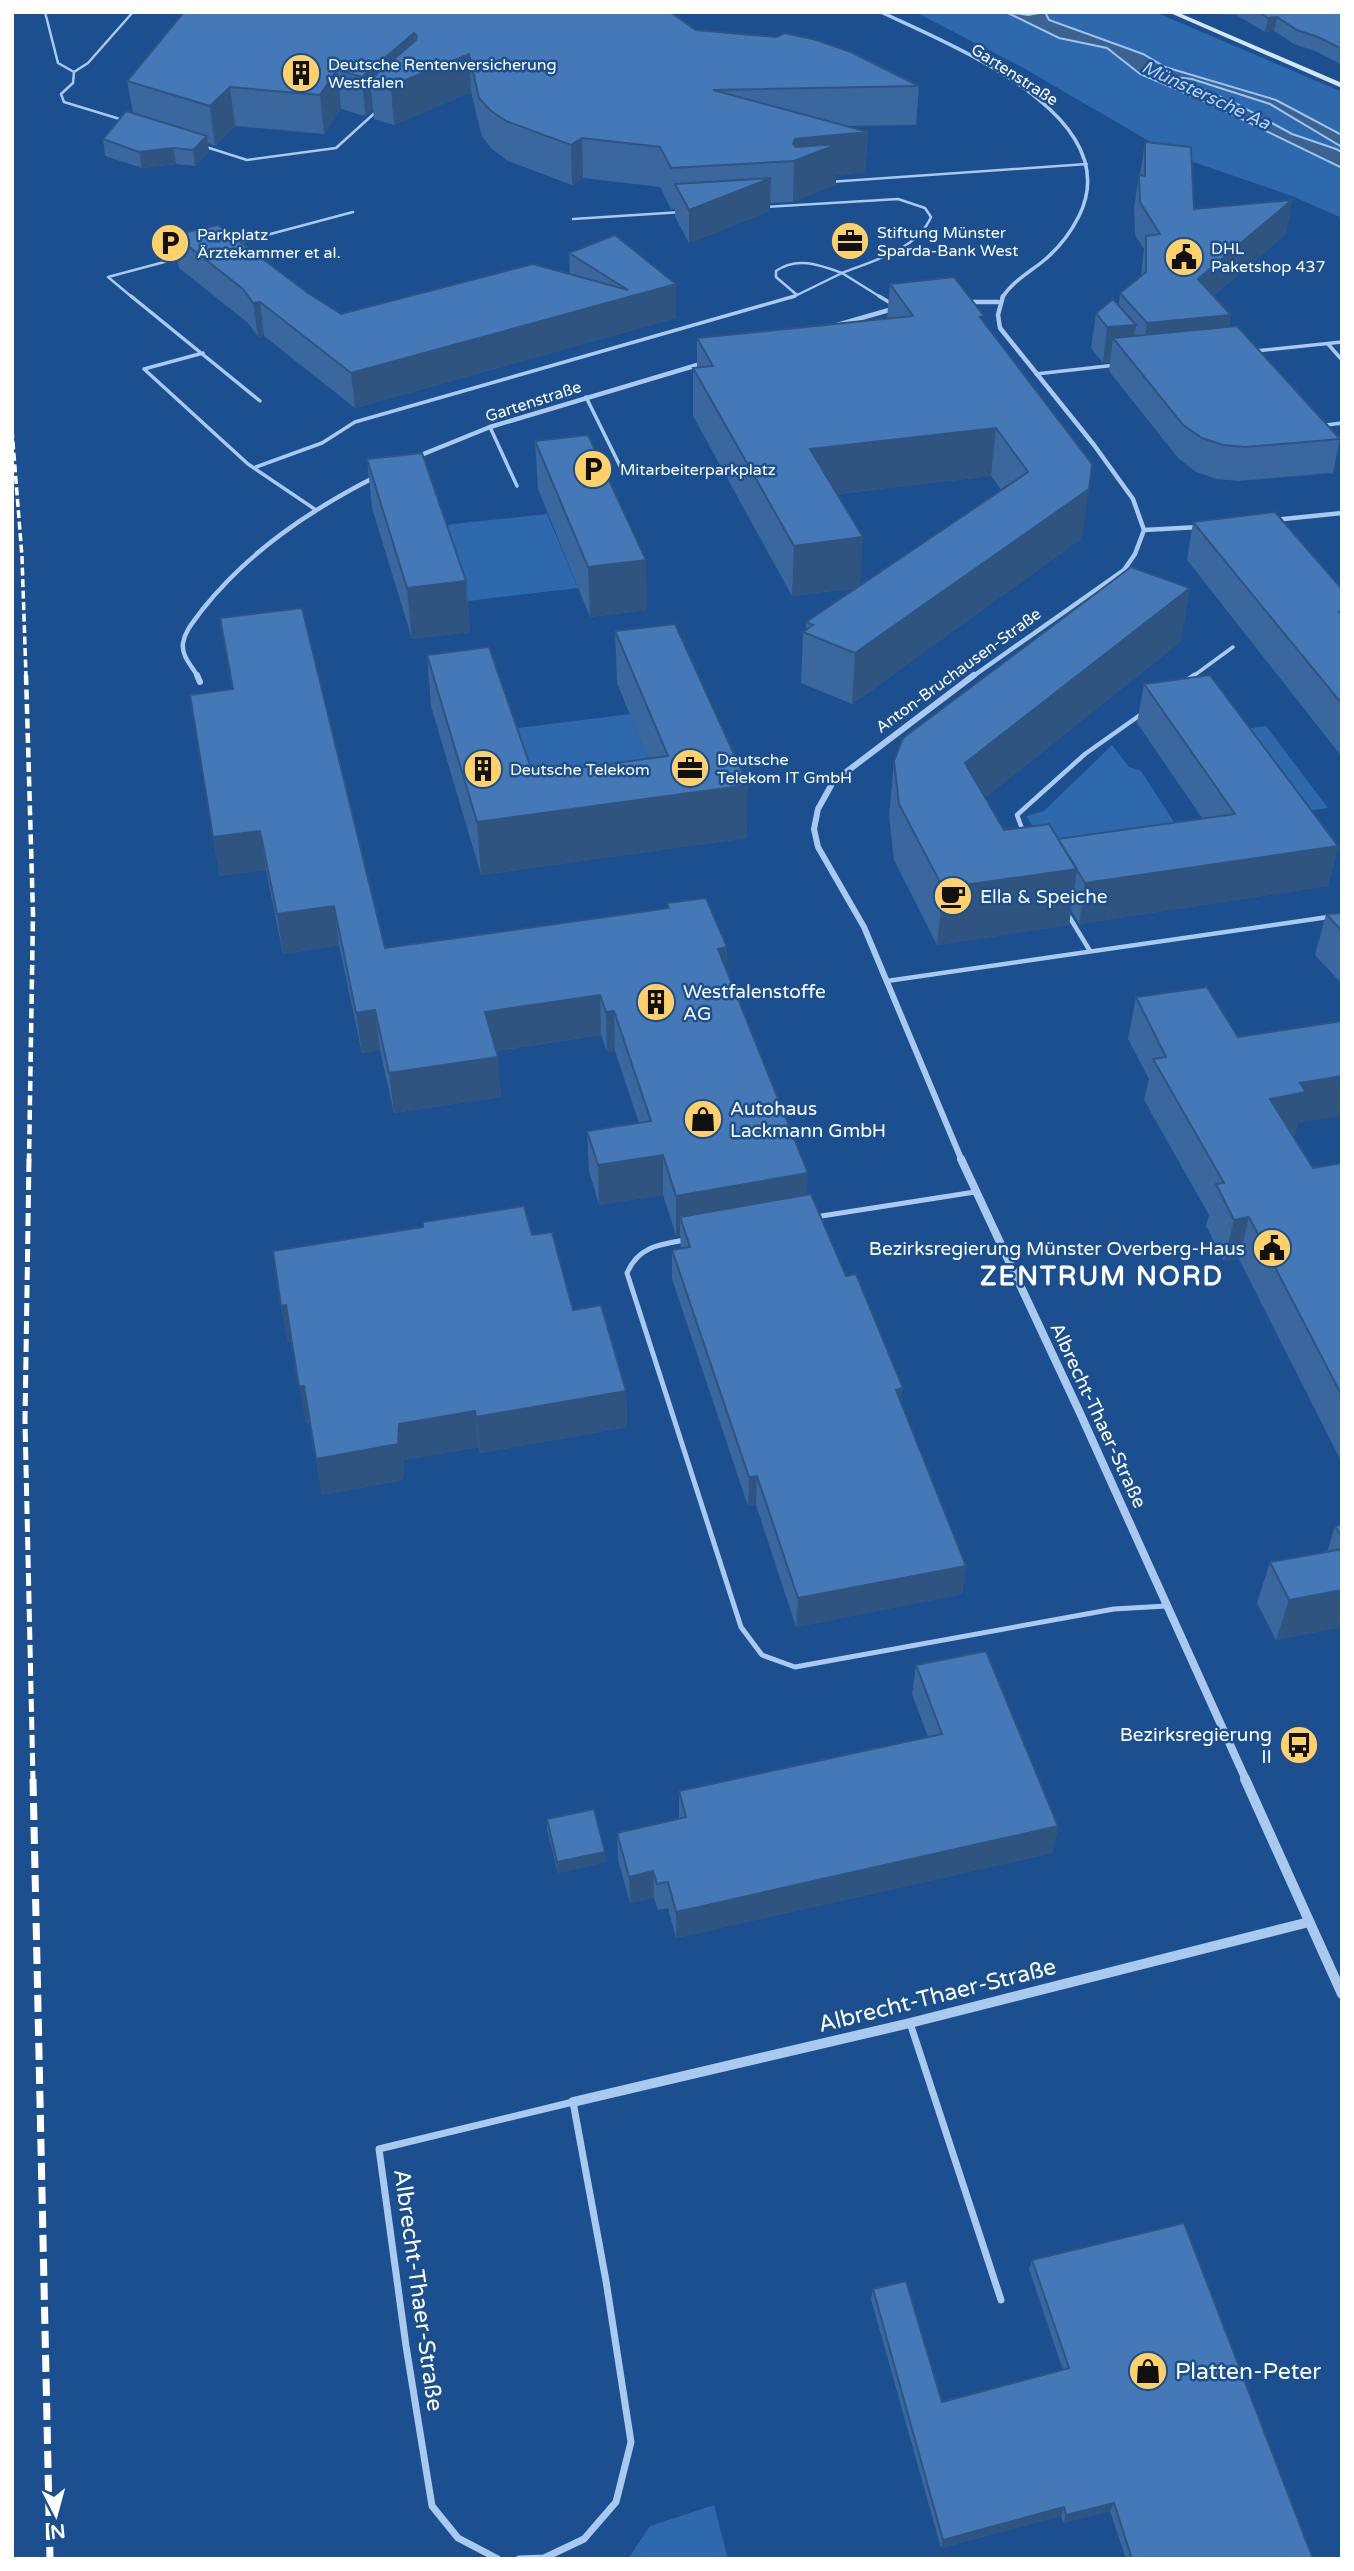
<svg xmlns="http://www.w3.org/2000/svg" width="1354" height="2571" font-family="'Varela Round',sans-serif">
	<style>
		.green { fill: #2e69ad }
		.water { fill: #3c6290; stroke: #9cc4f0; stroke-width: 2 }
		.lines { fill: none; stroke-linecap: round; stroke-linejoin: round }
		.lane-far4 { stroke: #a9c9ee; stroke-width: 2.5 }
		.lane-far3 { stroke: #a9c9ee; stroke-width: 3.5 }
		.lane-far2 { stroke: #a9c9ee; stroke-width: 4.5 }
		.lane-far1 { stroke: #a9c9ee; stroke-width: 5 }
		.lane { stroke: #a9c9ee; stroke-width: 7 }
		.street-far4 { stroke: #a9c9ee; stroke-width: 3.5 }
		.street-far3 { stroke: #a9c9ee; stroke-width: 4.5 }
		.street-far2 { stroke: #a9c9ee; stroke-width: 6 }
		.street-far1 { stroke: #a9c9ee; stroke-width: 8 }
		.street { stroke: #a9c9ee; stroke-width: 10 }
		.secondary { fill: #d6e6fa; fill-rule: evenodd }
		.rail-far3 { stroke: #fff; stroke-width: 3.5; stroke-dasharray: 8 3.5; stroke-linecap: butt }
		.rail-far2 { stroke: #fff; stroke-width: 4.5; stroke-dasharray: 10 4.5; stroke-linecap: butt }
		.rail-far1 { stroke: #fff; stroke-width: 5; stroke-dasharray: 13 5; stroke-linecap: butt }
		.rail { stroke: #fff; stroke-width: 7; stroke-dasharray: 17 7; stroke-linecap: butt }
		.wall { fill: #3a679d; fill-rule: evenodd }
		.shaded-wall { fill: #305480 }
		.building { fill: #4478b7; stroke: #305480; stroke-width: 2 }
		.labels { text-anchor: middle; stroke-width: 5; stroke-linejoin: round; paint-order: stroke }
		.far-poi-label { font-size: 16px; fill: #fff; stroke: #1b4f8f; text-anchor: start }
		.far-street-label { font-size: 16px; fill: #fff; stroke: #1b4f8f }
		.far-water-label { font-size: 18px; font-style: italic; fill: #b5d3f5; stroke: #1b4f8f }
		.poi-label { font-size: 19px; fill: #fff; stroke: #1b4f8f; text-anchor: start }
		.street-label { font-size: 19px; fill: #fff; stroke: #1b4f8f }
		.near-street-label { font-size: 23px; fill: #fff; stroke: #1b4f8f }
		.near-poi-label { font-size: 23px; fill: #fff; stroke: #1b4f8f; text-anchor: start }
		.district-label { font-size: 26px; font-weight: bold; letter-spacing: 2px; fill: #fff; stroke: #1b4f8f }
	</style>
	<rect width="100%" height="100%" fill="#1b4f8f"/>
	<!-- green -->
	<path class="green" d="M915,12h240l187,80v126l-50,-22 -119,-41 -153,-89z
		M547,514l31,74 -118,14 -25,-76z
		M630,714l38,95 -132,18 -33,-97z
		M1266,726l62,82 -23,3 -61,-82z
		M1112,745l17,22 12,4 35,54 -131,19 -19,-28 18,-5z
		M714,2505l14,54h-100l22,-33z"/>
	<!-- water -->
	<path class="water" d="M1006,12l22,3 17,-3 4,8 94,34 22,13 111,33 66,35v12l-72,-43 -78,-25 -17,-2 62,27 55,30 44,15 6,3v16l-129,-63 -73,-31 -33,-26 -48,-10z"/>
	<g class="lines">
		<!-- lane-far4 -->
		<path class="lane-far4" d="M45,12l13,51 16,9
			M74,72l-1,11 -12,11 3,8 59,18
			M74,72l14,-9 45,-51
			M203,146l44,14 89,-12 42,-38
			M829,182l258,-18
			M765,207l133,-8 27,9 6,9c-14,33 -59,44 -89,56 -22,-8 -45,-17 -66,-2v6l21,18
			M573,219l109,-7
			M233,244l120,-32
			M133,298l-25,-21 75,-20
			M791,298l51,-25 40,25"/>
		<!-- lane-far3 -->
		<path class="lane-far3" d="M131,296l129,105
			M879,296l13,8
			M1328,344l14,16
			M1255,351l87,-9
			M203,353l-59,16 104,95 68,46
			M1036,374l80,-9
			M586,397l35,71
			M1323,422l3,3 16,-2
			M490,427l27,59
			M256,467l66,-24 33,-21 440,-126
			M1192,677l41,-30"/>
		<!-- lane-far2 -->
		<path class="lane-far2" d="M1187,680l7,-5
			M1024,834l-7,-19 68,-61 58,-41
			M1067,913l23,38
			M887,981l455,-66"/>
		<!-- lane-far1 -->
		<path class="lane-far1" d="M815,1217l160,-25
			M685,1240c-25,4 -47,7 -58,33l114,354 21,28 33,12 319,-58 52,-3"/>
		<!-- lane -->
		<path class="lane" d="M910,2023l91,277
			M498,2559l-40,-21 -26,-32 -26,-160 -27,-197 194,-47 33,179 25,161 -15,60 -32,37 -40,19 -25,1"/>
		<!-- street-far4 -->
		<path class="street-far4" d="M881,12c69,33 248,103 198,204 -9,18 -22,34 -37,46 -14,11 -30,20 -40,36"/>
		<!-- street-far3 -->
		<path class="street-far3" d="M963,302h35
			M837,325l59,-17
			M416,457l74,-30 214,-64
			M1274,520l68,-7
			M1144,530l55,-3
			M198,677c-6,-11 -17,-21 -15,-34 2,-13 12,-23 19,-33 47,-59 108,-100 175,-134
			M972,677l152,-107 11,-16 9,-24 -11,-31 -39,-54 -94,-117 -2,-13 5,-19"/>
		<!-- street-far2 -->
		<path class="street-far2" d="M197,675l3,7
			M962,1161l-98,-234 -46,-80 -4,-18 4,-20 15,-27 141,-107"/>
		<!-- street-far1 -->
		<path class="street-far1" d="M961,1159l119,254 166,367"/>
		<!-- street -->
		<path class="street" d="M1245,1779l97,215
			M573,2102l337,-79 399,-101"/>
		<!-- secondary -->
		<path class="secondary" d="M1168,12h9l165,71v5z"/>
		<!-- rail-far3 -->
		<path class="rail-far3" d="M12,430l10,127 4,120"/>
		<!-- rail-far2 -->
		<path class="rail-far2" d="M26,675l7,239 -4,247"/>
		<!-- rail-far1 -->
		<path class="rail-far1" d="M29,1159l-4,262 8,359"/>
		<!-- rail -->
		<path class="rail" d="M33,1779l17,780"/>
	</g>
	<!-- wall -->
	<path class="wall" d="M184,12l512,18 223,56 -3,39 -71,1 23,6 -3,40 -29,3v9l-43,18 -23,1v8l-81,32 -14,-26v-8h-4l-11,-22 -77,-9 -11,7 -64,-24 -16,-12 -10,-12 -11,-45 -77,33 -20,-6 -1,-10 -8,7 -24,-7 -17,25 -89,-8 -20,20 -7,-3 1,9 -14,14 -19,-2 -34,4 -37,-12 -2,-17 30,-26 -6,-32z
		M1213,12h129v53l-27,-14 -21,-7 -20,-13 -9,1 -29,-17 -19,-1z
		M1145,142l49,67 98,-9 -6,34 -73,62 18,19 -2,12 111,112 -7,34 -95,8 -21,-2 -21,-7 -18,-14 -69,-87 1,-9 -7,1 -12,-15 5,-35 23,-8 1,-12 21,-17 3,-27 -9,-14 -1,-27 5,-33h1z
		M174,235l134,58 33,21 229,-40 -1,-21 107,31v34l-321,90 -91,-72 -6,1 -10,-14 -69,-55z
		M890,284l94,38 98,216 -230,166 -51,-21 2,-51 3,-2v-8l51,-34 -65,8 -99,-180v-48h4v-30l190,-20zM991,476l10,14 -141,96 -23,-92z
		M535,441l112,169 -57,7 -52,-128z
		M367,459l99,122 4,51 -58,7 -40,-131z
		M1193,522l149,67v168l-155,-197z
		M1190,588l-10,54 -195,156 19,32 54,9 144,-21 -65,-95 7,-39 194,162 -10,40 -249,38 -8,-14 -2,15 -132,20 -43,-85 -5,-44 5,-55z
		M220,618l165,330 282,-39v-6l60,44 -1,22 81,226 95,209 64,162 -4,28 -166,33 -40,-122 -8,1 -76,-227v-29l9,-1 -1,-14 -4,1 -13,-41 -64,10 -10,-34 -2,-40 52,-8 -24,-72 -8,1 -6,-17 -105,16 5,46 -107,16 -14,-63 -18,3 -23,-108 -56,9 -17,-84 -46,6 -7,-39 19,-148z
		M615,631l132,207 -266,37 -50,-169 -4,-51 106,119 115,-15 -31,-76z
		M1342,913v71l-27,-29 11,-41z
		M1136,997l102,40 60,86 -3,11 -2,1 20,33 29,-5v300l-103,-204 -15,2 -18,-35 3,-11 -65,-115 5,-21 -21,-40z
		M532,1235l41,75 53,81 1,36 -147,26 -1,-6 -75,13 -1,20 -81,15 -12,-72h-4l-14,-82 -4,1 -7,-36z
		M1342,1524v103l-66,13 -19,-37 13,-41 57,-10 8,-26z
		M916,1665l142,161 -6,27 -376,85 -8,-30 -10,2 -4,-12 -24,5 -12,-43 -1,-27 62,-14v-28l249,-54 -16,-43z
		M547,1819l59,43 -48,11 -11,-44z
		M1032,2260l281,299h-187l-16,-48 -47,12 -2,-7 -120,32 -70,-249 2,-10 69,113 121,-32 -34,-101z"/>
	<!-- shaded-wall -->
	<path class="shaded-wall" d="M1277,17l-3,14 -9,1 3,-14z
		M414,33l3,38 52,-17 2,38 -77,33 -3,-39 -21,-6 3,29 -8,7 -3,-39z
		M337,70l4,39 -17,25 -4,-39z
		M230,87l5,39 -20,20 -5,-40z
		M868,132l-3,40 -29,3v9l-43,18 1,-41 -1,-17 2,-5z
		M207,136l2,16 -14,14 -2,-16z
		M582,138l1,40 -11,7 -1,-40z
		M173,148l3,16 -34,4 -3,-16z
		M771,178l-1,33 -81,32v-33z
		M1292,200l-6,34 -93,80 5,-35z
		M676,284v34l-321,90 -4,-35z
		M260,302l4,34 -6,1 -5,-34z
		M1231,315l-6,35 -83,9 5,-36z
		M1136,325l-5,35 -18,-22 -3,24 -7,1 4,-36z
		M996,428l-5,48 -183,21 2,-48z
		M1089,489l-7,49 -230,166 3,-51z
		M863,537l-3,50 -68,9 2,-50z
		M646,560l1,50 -57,7 -2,-50z
		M466,581l4,51 -58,7 -5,-51z
		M1190,588l-10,54 -221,177 6,-56z
		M748,785l-1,53 -266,37 -4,-53z
		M260,831l6,39 -46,6 -7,-39z
		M1338,846l-10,40 -249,38 6,-41z
		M1077,869l-8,56 -132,20 6,-57z
		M334,906l5,39 -56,9 -6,-40z
		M727,947l-1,40 -8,-38z
		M600,995l1,40 -113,17 -3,-40z
		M375,1010l5,40 -18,3 -6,-40z
		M614,1011l1,40 -8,1 -1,-40z
		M498,1057l3,40 -107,16 -5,-40z
		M1342,1076v40l-44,7 -3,11 -35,6 10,-41 30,-16z
		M663,1155v40l-64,10 -1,-40z
		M808,1173l-3,40 -125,4v18l-4,1v-40z
		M1249,1217l-10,42 -15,2 10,-41z
		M286,1305l7,36 -5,1 -7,-36z
		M304,1386l7,36 -5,1 -7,-36z
		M903,1388l-3,29 -4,-27z
		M626,1391l1,36 -147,26 -4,-36z
		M475,1411l4,36 -75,13 -1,20 -81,15 -6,-36 83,-35z
		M757,1476l-1,29 -8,1 1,-29z
		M966,1566l-4,28 -166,33 2,-29z
		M1342,1590v37l-66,13 13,-40z
		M1058,1826l-6,27 -376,85v-26z
		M605,1852l1,10 -48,11 -1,-11z
		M653,1871l1,27 -24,5 -1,-26z
		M1114,2503l-4,8 -47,12 3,-8z
		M1064,2507l-3,9 -120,32 2,-8z"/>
	<!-- building -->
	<path class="building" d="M184,12h486l26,18 81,7 7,-4 29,6 38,13 68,34 -206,4 155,42 -73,7 -2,5 3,3 42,-3 -44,17 -123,7 -11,-21 -78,-9 -11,7 -65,-24 -16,-11 -11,-12 -10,-44 -78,32 -21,-6 46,-40 1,-4 -3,-3 -52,44 -25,-7 -17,25 -90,-8 -20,19 -83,-25z
		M1258,12h84v37l-24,-12 -21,-7 -20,-13 -9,1z
		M126,111l81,25 -14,14 -20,-2 -34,4 -36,-13z
		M1145,142l46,5 3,62 98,-9 -94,79 33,36 -84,8 -27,-30 26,-21v-36l14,-2 -20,-32 -1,-27 6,1z
		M771,178l-82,32 -14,-26z
		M218,225l90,68 33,21 192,-50 95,26 -59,-37 46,-18 61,49 -325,89 -91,-71 -7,1 -10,-14 -69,-54z
		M954,277l30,39 -4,1 112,147 -3,25 -234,164 -52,-21 10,-7 -7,-3 222,-150 -32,-44 -186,21 53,88 -69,9 -101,-178 20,-2 -16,-28 216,-22 -23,-32z
		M1113,299l23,26 -29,2 -11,-14z
		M1237,326l103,113 -95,8 -22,-2 -21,-7 -19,-13 -70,-87z
		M588,435l58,125 -58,7 -53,-126z
		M422,453l44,128 -59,7 -40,-129z
		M1275,512l67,77v23h-3l3,4v88l-149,-182z
		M1131,567l59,21 -225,175 39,67 45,-6 28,45 -134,19 -44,-84 -5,-43 9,-23z
		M302,608l83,340 284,-40 -2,-5 39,-5 21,49 -9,2 90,224 -132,23 -13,-41 -65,10 -11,-34 64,-10 -37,-110 -8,1 -6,-17 -115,17 13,45 -109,16 -14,-63 -19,3 -22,-107 -57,8 -17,-83 -47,6 -23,-142 43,-6 -13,-71z
		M675,624l73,161 -271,37 -50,-167 62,-8 44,127 135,-18 -53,-125z
		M1210,675l128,171 -253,37 -27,-44 177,-25 -91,-130z
		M1342,913v18l-16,-17z
		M1207,987l31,50 104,-16v55l-42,7 6,9 -36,7 43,69 29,-5v233l-93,-179 -15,3 -18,-36 8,-1 -71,-124 13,-2 -30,-60z
		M811,1194l35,82 10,-2 47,114 -7,2 70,176 -168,32 -41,-122 -8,1 -77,-227 18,-3 -10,-30z
		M524,1206l8,29 20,-3 21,78 28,-5 25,86 -150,26 -1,-6 -76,13 -1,20 -82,15 -12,-73 -5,1 -13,-82 -5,1 -8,-55 150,-24v-5z
		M1342,1524v13l-7,-11z
		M1342,1549v41l-53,10 -19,-38z
		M986,1651l72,175 -382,86 -8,-30 -11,2 -4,-13 -24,6 -12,-44 69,-16 -7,-26 263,-57 -26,-69z
		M594,1809l11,43 -48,10 -10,-43z
		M1184,2223l129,336h-181l-18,-56 -48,12 -2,-8 -121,33 -70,-251 33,-8 36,121 127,-34 -37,-108z"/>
	<!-- icons -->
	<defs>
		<g id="building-disc" transform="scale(2.0125)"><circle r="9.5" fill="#ffd166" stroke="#1b4f8f"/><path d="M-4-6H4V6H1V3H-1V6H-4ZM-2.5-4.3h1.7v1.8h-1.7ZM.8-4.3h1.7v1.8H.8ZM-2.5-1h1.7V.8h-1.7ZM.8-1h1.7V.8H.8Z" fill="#111"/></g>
		<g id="office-disc" transform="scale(2.0125)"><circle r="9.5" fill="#ffd166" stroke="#1b4f8f"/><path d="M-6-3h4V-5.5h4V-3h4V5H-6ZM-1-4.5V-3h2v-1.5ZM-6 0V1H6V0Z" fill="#111"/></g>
		<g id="parking-disc" transform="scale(2.0125)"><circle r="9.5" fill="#ffd166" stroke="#1b4f8f"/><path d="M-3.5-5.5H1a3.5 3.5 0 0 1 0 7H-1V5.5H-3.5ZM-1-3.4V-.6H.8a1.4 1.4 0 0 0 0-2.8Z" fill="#111"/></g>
		<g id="civic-disc" transform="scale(2.0125)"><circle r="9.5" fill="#ffd166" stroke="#1b4f8f"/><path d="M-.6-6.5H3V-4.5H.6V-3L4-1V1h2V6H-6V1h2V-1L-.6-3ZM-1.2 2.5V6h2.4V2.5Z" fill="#111"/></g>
		<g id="cafe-disc" transform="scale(2.0125)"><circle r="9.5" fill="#ffd166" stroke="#1b4f8f"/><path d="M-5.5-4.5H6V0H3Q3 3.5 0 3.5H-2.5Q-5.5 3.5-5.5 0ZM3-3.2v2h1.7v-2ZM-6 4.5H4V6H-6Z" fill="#111"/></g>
		<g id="shop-disc" transform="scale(2.0125)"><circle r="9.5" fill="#ffd166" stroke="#1b4f8f"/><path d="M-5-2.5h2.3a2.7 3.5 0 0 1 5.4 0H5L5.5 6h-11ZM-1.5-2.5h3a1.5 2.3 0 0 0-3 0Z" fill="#111"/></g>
		<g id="bus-disc" transform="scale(2.0125)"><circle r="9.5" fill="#ffd166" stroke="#1b4f8f"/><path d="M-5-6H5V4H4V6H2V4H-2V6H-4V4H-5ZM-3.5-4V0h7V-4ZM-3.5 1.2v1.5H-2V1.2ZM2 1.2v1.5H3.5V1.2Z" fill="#111"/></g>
	</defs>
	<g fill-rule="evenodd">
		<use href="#building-disc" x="301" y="73"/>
		<use href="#office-disc" x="850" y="241"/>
		<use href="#parking-disc" x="170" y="243"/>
		<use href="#civic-disc" x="1184" y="257"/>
		<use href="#parking-disc" x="593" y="469"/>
		<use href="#office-disc" x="690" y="768"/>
		<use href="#building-disc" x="483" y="769"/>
		<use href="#cafe-disc" x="953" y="896"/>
		<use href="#building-disc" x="656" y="1002"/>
		<use href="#shop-disc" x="703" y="1119"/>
		<use href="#civic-disc" x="1272" y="1248"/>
		<use href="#bus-disc" x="1299" y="1745"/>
		<use href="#shop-disc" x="1148" y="2371"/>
	</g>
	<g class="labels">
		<!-- far-poi labels -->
		<g class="far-poi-label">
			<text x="328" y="70">Deutsche Rentenversicherung<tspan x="328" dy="18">Westfalen</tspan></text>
			<text x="877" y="238">Stiftung Münster<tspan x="877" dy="18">Sparda-Bank West</tspan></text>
			<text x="197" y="240">Parkplatz<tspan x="197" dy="18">Ärztekammer et al.</tspan></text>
			<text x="1211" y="254">DHL<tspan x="1211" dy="18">Paketshop 437</tspan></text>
			<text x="620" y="475">Mitarbeiterparkplatz</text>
			<text x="717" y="765">Deutsche<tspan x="717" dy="18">Telekom IT GmbH</tspan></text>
			<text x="510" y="775">Deutsche Telekom</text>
		</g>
		<!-- far-street labels -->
		<g class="far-street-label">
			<text transform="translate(1015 74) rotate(33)" y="6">Gartenstraße</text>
			<text transform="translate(533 401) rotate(-18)" y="6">Gartenstraße</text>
			<text transform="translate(958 670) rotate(-36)" y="6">Anton-Bruchausen-Straße</text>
		</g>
		<!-- far-water labels -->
		<g class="far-water-label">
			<text transform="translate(1206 95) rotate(25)" y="6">Münstersche Aa</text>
		</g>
		<!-- poi labels -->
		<g class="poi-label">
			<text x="980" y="903">Ella &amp; Speiche</text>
			<text x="683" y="998">Westfalenstoffe<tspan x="683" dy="22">AG</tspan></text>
			<text x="730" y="1115">Autohaus<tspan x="730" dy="22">Lackmann GmbH</tspan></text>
			<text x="1245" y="1255" text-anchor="end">Bezirksregierung Münster Overberg-Haus</text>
			<text x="1272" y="1741" text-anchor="end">Bezirksregierung<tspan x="1272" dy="22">II</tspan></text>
		</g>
		<!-- street labels -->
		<g class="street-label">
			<text transform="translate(1099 1415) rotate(65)" y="7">Albrecht-Thaer-Straße</text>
		</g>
		<!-- near-street labels -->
		<g class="near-street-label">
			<text transform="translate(937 1995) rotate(-14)" y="8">Albrecht-Thaer-Straße</text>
			<text transform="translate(419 2290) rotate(82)" y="8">Albrecht-Thaer-Straße</text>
		</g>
		<!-- near-poi labels -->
		<g class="near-poi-label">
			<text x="1175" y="2379">Platten-Peter</text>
		</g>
		<!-- district labels -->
		<g class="district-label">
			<text x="1102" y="1285">ZENTRUM NORD</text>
		</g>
	</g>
	<!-- border -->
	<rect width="1354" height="2571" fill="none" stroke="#ffffff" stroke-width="28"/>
	<!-- north arrow -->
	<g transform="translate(56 2515) rotate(174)" stroke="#1b4f8f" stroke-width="5" paint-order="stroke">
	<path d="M0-5L12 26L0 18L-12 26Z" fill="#ffffff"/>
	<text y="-10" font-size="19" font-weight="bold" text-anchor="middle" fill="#ffffff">N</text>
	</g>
</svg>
